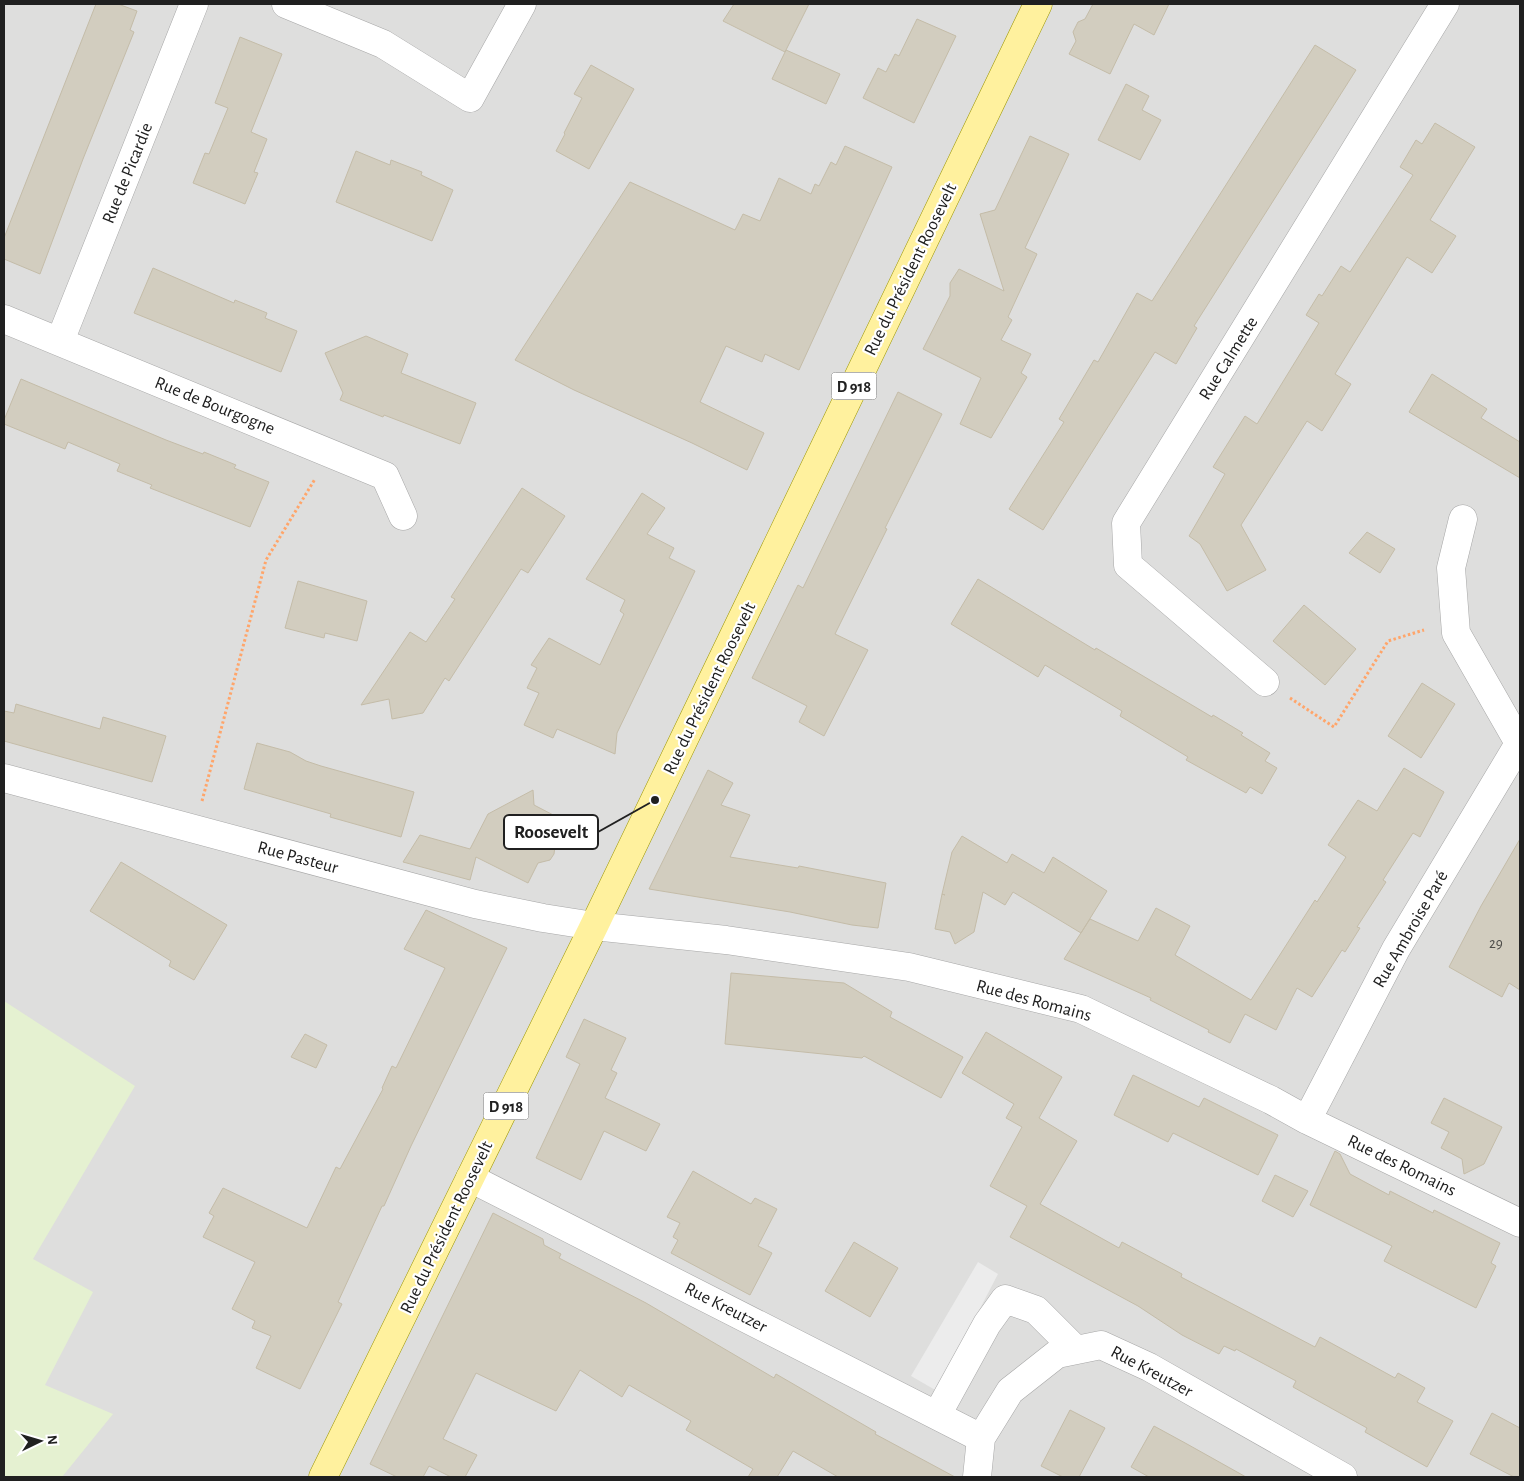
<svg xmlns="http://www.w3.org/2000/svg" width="1524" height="1481" font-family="'Alegreya Sans',sans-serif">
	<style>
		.residential { fill: #dededd }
		.farmland { fill: #e5f1d1 }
		.parking { fill: #ececec }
		.building { fill: #d2cdbf; stroke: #c4bca8 }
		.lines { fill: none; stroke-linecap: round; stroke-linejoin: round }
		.minor-casing { stroke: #a7a7a7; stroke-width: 29 }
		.major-casing { stroke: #9d9700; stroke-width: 29 }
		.path { stroke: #ffa56a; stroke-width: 3; stroke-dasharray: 2.5 2.5; stroke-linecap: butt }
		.minor { stroke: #fff; stroke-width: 28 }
		.major { stroke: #fff19e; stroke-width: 28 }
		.labels { text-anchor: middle; stroke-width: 4.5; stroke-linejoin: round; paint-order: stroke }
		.number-label { font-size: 15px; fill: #4c4b48 }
		.shield { fill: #fff; stroke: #636363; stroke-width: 1 }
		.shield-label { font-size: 16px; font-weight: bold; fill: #202020 }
		.street-label { font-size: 18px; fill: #202020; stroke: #fff }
		.leader { fill: none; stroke: #202020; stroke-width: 2 }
		.callout-dot { fill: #202020; stroke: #fff; stroke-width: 2 }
		.callout { fill: #fff; stroke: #202020; stroke-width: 2 }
		.callout-label { font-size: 19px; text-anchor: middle; font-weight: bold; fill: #202020 }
	</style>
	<rect width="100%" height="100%" fill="#f1f1e6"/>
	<!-- residential -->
	<path class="residential" d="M4,4h1516v1473h-1516z"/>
	<!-- farmland -->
	<path class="farmland" d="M4,1001l131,85 -102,173 60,33 -48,93 68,29 -51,63h-58z"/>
	<!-- parking -->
	<path class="parking" d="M978,1262l20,12 -61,117 -26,-15z"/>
	<!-- building -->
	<path class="building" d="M96,4h22l19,7 -7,19 4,2 -51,127 -43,115 -36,-15v-21z
		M734,4h75l-24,48 -62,-31z
		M1093,4h76l-15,31 -20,-11 -24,50 -41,-20 7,-13 -3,-9 5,-10 7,-3z
		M917,19l39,17 -42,87 -51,-25 15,-30 8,4 9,-18 4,2z
		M240,37l42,17 -31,78 16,7 -13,33 4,1 -13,31 -52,-21 12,-30 4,1 19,-46 -13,-5z
		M1315,45l41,25 -162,256 3,2 -21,36 -21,-12 -112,178 -34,-21 55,-87 -5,-3 35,-59 4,2 39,-69 15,8z
		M786,50l54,24 -14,30 -54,-25z
		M591,65l43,24 -45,80 -33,-18 9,-17 -1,-1 18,-35 -8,-4z
		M1126,84l23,12 -7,14 19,10 -21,40 -42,-20z
		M1435,123l40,24 -45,73 26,16 -24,37 -25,-16 -72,117 16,10 -29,47 -15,-10 -66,104 25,45 -39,21 -27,-47 -11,-8 36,-62 -12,-7 32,-51 12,8 62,-101 -13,-8 13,-21 3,2 19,-30 9,6 63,-97 -13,-8 16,-27 6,4z
		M1030,136l39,18 -44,94 12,6 -29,63 4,3 -11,20 30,14 -10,19 6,4 -36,61 -31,-14 21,-46 -58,-29 27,-53v-13l9,-14 45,22 -24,-77 15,-4z
		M845,146l47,21 -93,203 -34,-16 -3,8 -36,-16 -26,56 64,31 -17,37 -55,-27 -118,-53 -59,-30 115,-178 105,48 8,-16 17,7 19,-43 32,16 4,-10 4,2 12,-24 5,3z
		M356,151l34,14 1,-5 31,12 -1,3 32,15 -21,51 -96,-39z
		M153,268l81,35 1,-3 32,13 -2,5 32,13 -16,41 -147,-59z
		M366,336l42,18 -7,19 75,30 -16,41 -76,-29 -1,2 -43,-17 3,-7 -18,-40z
		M1432,374l55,35 -6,9 39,24v36l-111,-66z
		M21,379l145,61 37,14 1,-2 32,13 -2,3 35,14 -19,45 -100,-39 2,-3 -35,-14 3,-7 -52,-22 -3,7 -61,-25v-4z
		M898,392l44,22 -57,114 2,1 -52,105 33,16 -44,86 -25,-14 8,-16 -55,-28 46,-93 5,3z
		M522,488l43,28 -37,57 -7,-4 -72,112 -4,-3 -22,35 -31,6 -3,-20 -28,6 49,-73 16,10 29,-43 -4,-2z
		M642,493l23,15 -18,26 27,14 -5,10 26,13 -78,162 -2,21 -58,-25 -4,9 -29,-13 15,-32 -12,-5 10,-20 -6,-3 18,-27 51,27 24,-51 -4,-3 5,-11 -39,-21z
		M1367,532l28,17 -15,24 -31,-20z
		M978,579l117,71 1,-2 116,69 1,-2 30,18 -2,2 29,18 -5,8 12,7 -15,26 -12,-7 -4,6 -60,-33 2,-3 -68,-41 2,-5 -77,-46 -7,12 -87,-53z
		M298,581l69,20 -10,40 -32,-8 -1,5 -39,-10z
		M1304,605l52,44 -31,36 -52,-44z
		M1422,683l33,21 -34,54 -33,-22z
		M16,704l84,25 3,-12 63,19 -14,46 -148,-41v-30l10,2z
		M257,743l33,9 16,9 15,5 93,26 -13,45 -71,-20 1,-3 -87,-25z
		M1404,768l40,24 -24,45 -7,-4 -30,47 3,2 -29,45 3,1 -15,24 -3,-2 -30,47 -15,-9 -21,42 -31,-16 -15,29 -22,-11 1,-2 -59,-30 1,-2 -87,-39 26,-40 48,22 18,-33 34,18 -15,29 76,45 64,-100 2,2 29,-45 -18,-12 30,-45 19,11z
		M708,770l25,13 -12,22 29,10 -20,42 68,11 1,-2 87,17 -8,45 -26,-3 -62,-13 -141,-23z
		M533,790l1,15 25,13 -7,15 3,13 -1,8 -4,6 -12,3 -10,20 -52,-26 -6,23 -67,-18 17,-27 50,14 18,-35z
		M962,836l45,27 5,-9 32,19 9,-16 54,34 -26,42 -68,-41 -8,13 -22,-13 -9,40 -19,12 -5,-12 -15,-3 7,-35 3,1 -3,-1 10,-42z
		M1520,839v151l-11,-7 -7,14 -53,-30 32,-61z
		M121,862l106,63 -33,55 -25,-14 2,-5 -81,-50z
		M426,910l81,38 -96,198 -27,60h-2l-44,96 4,2 -42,85 -44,-21 15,-32 -19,-8 3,-7 -23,-12 23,-47 -52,-25 11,-21 -5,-3 14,-25 84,40 29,-61 4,2 43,-80 -1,-1 10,-22 4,2 49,-100 -41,-19z
		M731,973l113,10 48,29 -2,5 73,40 -22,41 -77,-42 -2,2 -137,-14z
		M584,1019l42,19 -15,32 6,3 -12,25 55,26 -14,27 -42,-20 -23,49 -45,-22 44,-94 -14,-7z
		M986,1032l76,45 -23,41 38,23 -37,63 79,44 3,-6 60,32 -1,3 134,70 5,-10 75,41 3,-5 27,15 -8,14 36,19 -26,46 -62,-35 2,-4 -74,-41 3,-6 -60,-32 -1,2 -11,-5 -5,8 -37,-19 -44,-29 -128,-69 17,-31 -37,-20 32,-59 -16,-9 8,-14 -52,-31z
		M305,1034l22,11 -11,23 -25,-11z
		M1133,1075l66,32 5,-9 74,37 -20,40 -85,-42 -5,9 -54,-27z
		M1444,1098l58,29 -18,37 -20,10 -2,-15 -21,-11 8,-16 -18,-9z
		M1335,1151l5,3 10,20 39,21 1,-4 43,22 1,-3 66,33 -9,20 5,3 -20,42 -92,-47 8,-15 -82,-41z
		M693,1171l58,33 4,-6 22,11 -19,37 14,7 -22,42 -79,-42 7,-13 -5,-3 7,-14 -13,-6z
		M1275,1175l33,16 -15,26 -31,-16z
		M493,1213l50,26 1,6 17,9 -2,4 87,45 128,75 2,-4 100,58 -1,2 80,43h-117l-45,-26 -16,26h-29l5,-8 -67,-39 5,-9 -62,-36 -7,12 -42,-27 -24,41 -80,-38 -33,66 34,16 -12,22h-14l-22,-11 -6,11h-26l-27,-13z
		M854,1242l44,26 -28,49 -45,-26z
		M1070,1410l35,18 -26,49h-16l-22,-11z
		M1492,1413l28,15v49h-6l-44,-23z
		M1154,1426l33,18 59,33h-97l-18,-10z"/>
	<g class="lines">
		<!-- minor casing -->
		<g class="minor-casing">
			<path id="minor" d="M286,4l97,40 87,54 52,-94
				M4,319l381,157 18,40
				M60,341l134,-337
				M1463,519l-12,49 5,65 63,110
				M1265,682l-137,-117 -2,-42 319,-519
				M4,778l471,126 68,14 51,8 132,14 183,27 172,42 190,91 36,20 213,103
				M1307,1120l89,-171 124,-207
				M470,1178l511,260
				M937,1415l50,-91 18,-25 31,11 40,40
				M977,1477l4,-39 29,-47 47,-37 44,-9 48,22 194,110"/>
		</g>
		<!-- major casing -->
		<g class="major-casing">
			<path id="major" d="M323,1477l271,-551 444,-922"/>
		</g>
		<!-- path -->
		<path class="path" d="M1290,698l44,29 54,-86 36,-11
			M202,801l64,-241 49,-81"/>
		<!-- minor -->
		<use href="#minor" class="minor"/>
		<!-- major -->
		<use href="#major" class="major"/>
	</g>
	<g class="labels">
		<!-- number labels -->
		<g class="number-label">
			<text x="1496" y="948">29</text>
		</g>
		<!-- shield labels -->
		<g class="shield">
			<rect x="831.5" y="372.5" width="45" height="27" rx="4"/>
			<rect x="483.5" y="1092.5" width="45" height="27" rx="4"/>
		</g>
		<g class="shield-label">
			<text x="854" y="392">D 918</text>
			<text x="506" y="1112">D 918</text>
		</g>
		<!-- street labels -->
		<g class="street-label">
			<text transform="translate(127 173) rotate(-68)" y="6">Rue de Picardie</text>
			<text transform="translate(910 269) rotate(-64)" y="6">Rue du Président Roosevelt</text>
			<text transform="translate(1228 358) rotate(-58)" y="6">Rue Calmette</text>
			<text transform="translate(215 405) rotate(22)" y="6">Rue de Bourgogne</text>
			<text transform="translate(709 688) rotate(-64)" y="6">Rue du Président Roosevelt</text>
			<text transform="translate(298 857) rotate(15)" y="6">Rue Pasteur</text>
			<text transform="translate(1410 929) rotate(-60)" y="6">Rue Ambroise Paré</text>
			<text transform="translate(1034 1000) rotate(15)" y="6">Rue des Romains</text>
			<text transform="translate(1402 1165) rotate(26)" y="6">Rue des Romains</text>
			<text transform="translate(446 1227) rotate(-64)" y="6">Rue du Président Roosevelt</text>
			<text transform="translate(726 1307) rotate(27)" y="6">Rue Kreutzer</text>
			<text transform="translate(1152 1371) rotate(28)" y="6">Rue Kreutzer</text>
		</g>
	</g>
	<!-- callouts -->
	<path class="leader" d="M655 800L598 832"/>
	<circle class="callout-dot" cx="655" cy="800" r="5"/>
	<rect class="callout" x="504" y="815" width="94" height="34" rx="5"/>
	<g class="callout-label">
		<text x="551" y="838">Roosevelt</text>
	</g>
	<!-- border -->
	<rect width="1524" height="1481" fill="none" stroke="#202020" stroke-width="10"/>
	<!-- north arrow -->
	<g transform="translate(40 1441) rotate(85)" stroke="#ffffff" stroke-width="4" paint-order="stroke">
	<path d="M0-4L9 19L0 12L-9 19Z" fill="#202020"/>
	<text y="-8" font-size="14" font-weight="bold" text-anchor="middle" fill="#202020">N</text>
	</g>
</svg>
